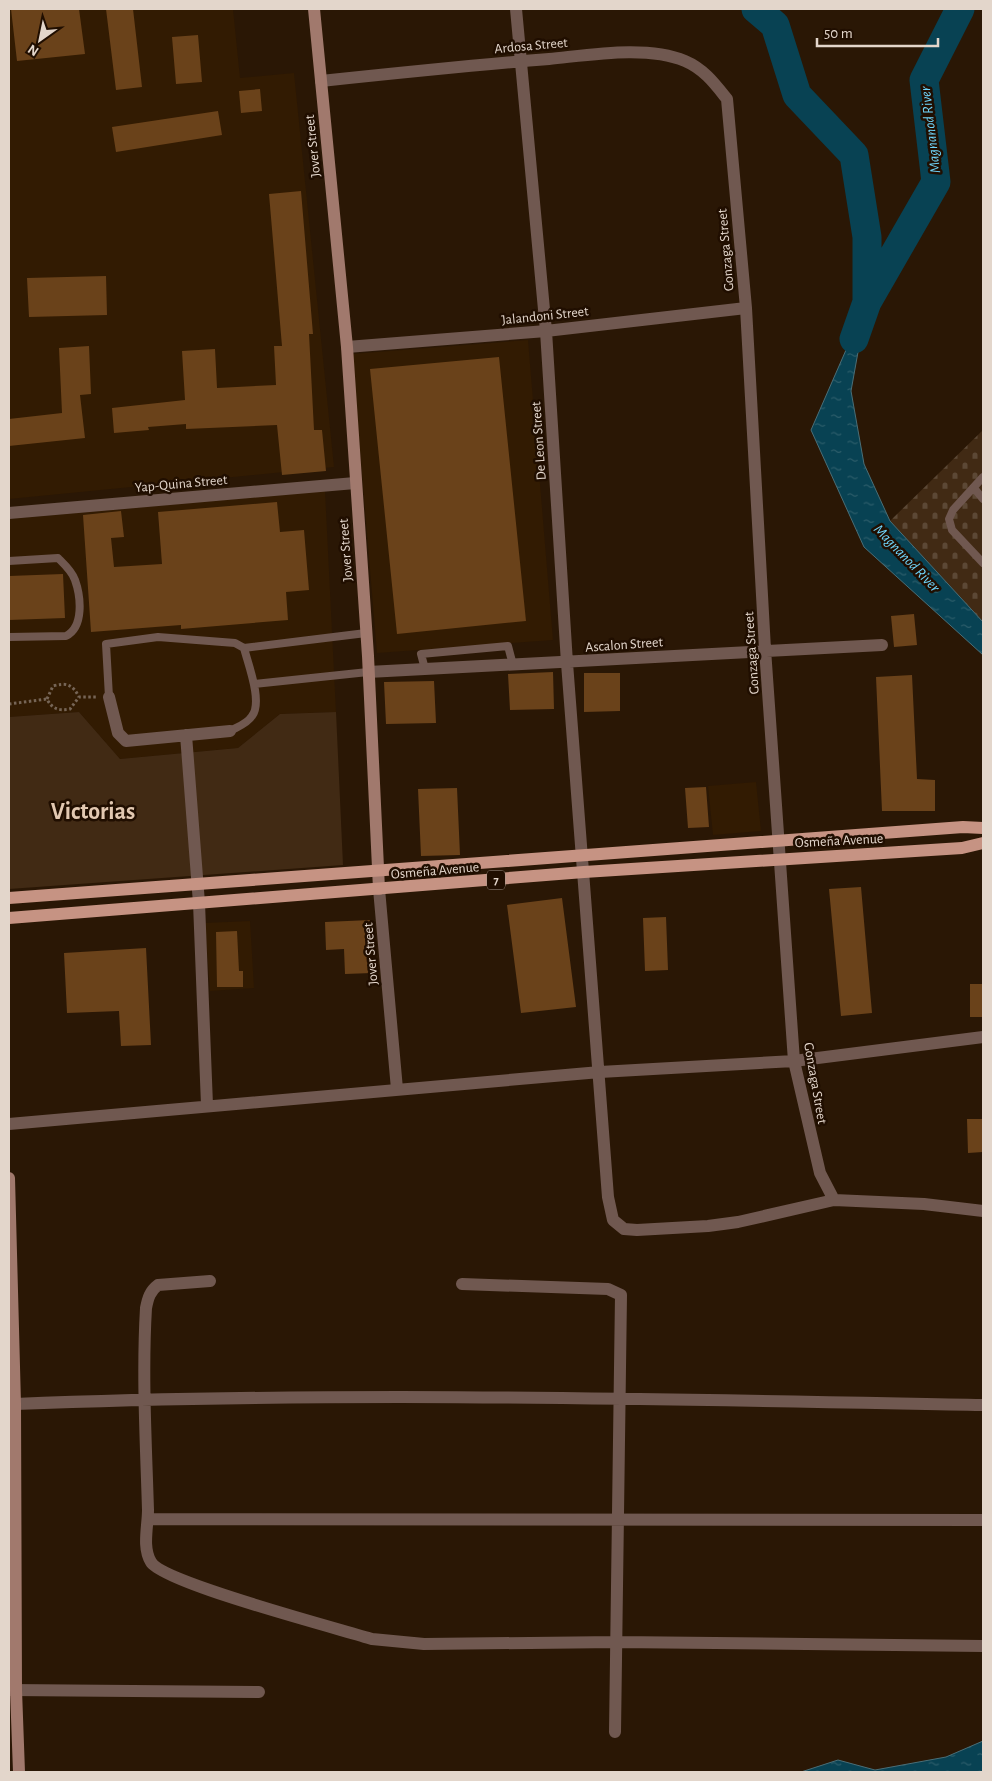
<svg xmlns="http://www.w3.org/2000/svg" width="992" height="1781" font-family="'Alegreya Sans',sans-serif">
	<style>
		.built { fill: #321b02 }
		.cemetery { fill: url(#cemetery-stones) }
		.park { fill: #412a14 }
		.water { fill: url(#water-ripples); stroke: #4a6e77 }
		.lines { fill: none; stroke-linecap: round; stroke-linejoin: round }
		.river { stroke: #084253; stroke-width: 29 }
		.building { fill: #6a421a }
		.path { stroke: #766556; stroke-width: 3; stroke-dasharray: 2.5 2.5; stroke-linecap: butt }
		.lane { stroke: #705850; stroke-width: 8 }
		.street { stroke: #705850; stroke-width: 12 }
		.secondary { stroke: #a1796d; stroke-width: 12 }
		.primary { stroke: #c69383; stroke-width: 12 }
		.labels { text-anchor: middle; stroke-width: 5; stroke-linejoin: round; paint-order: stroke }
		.shield { fill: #200e00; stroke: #a89a8e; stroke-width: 1 }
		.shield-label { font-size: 12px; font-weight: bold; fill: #e3d6cb }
		.street-label { font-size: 14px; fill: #e3d6cb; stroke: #200e00 }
		.water-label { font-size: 15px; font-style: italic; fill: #6fd4f9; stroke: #200e00 }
		.town-label { font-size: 24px; font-weight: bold; fill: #e2c8b1; stroke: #200e00 }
	</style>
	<defs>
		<pattern id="cemetery-stones" width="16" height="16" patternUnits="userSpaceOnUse" patternTransform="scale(1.25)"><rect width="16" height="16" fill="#412a14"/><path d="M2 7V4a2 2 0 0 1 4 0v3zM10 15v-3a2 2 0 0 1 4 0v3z" fill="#5c4835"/></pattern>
		<pattern id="water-ripples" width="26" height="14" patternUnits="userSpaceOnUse" patternTransform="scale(1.25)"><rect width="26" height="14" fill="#084253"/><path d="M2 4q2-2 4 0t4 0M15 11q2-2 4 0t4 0" fill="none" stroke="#2c5d6a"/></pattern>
	</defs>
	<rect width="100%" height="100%" fill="#2a1705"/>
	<!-- built -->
	<path class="built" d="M9,9h224l7,69 54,-5 40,394 -325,32z
		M528,340l25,300 -176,13 -25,-299z
		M325,491l11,221 -56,2 -42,34 -118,11 -41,-47 -70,5v-198z
		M756,782l5,49 -48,4 -5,-49z
		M250,921l4,67 -44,3 -5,-68z"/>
	<!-- cemetery -->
	<path class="cemetery" d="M983,430v192l-93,-101z"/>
	<!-- park -->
	<path class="park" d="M79,712l41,47 118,-11 42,-34 56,-2 7,153 -334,24v-172z"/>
	<!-- water -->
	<path class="water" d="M867,302l-16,89 13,73 26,57 93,101v33l-119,-108 -53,-117z
		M983,1741v31h-182l37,-12 37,10 71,-13z"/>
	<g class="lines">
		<!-- river -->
		<path class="river" d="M756,9l19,16 22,70 57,60 13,82v63
			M854,339l13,-37 69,-120 -12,-102 36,-71"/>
	</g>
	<!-- building -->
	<path class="building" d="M11,9h68l6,45 -68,7z
		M106,9h27l9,78 -26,3z
		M198,35l4,47 -26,2 -4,-47z
		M260,89l2,22 -21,2 -2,-22z
		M218,111l4,24 -106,17 -4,-25z
		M301,191l12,143h-4l5,96h8l4,41 -44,4 -5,-50 -91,4v-5l-38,3 1,3 -35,3 -2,-25 73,-8 -3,-49 33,-2 2,39 59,-3 -2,-39h8l-13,-152z
		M106,276l1,39 -78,2 -2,-39z
		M89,346l2,48 -11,1 5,43 -76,8v-27l53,-6 -3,-65z
		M499,357l27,264 -129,13 -27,-265z
		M277,502l3,30 24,-2 5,60 -23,2 2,28 -107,9v-4l-90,7 -8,-117 38,-4 3,26 -13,1 3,29 48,-3 -4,-52z
		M63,574l2,44 -56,2v-44z
		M914,614l3,31 -23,2 -3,-31z
		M553,672l1,37 -44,1 -2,-36z
		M584,673h36v38l-36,1z
		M912,675l5,104 18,1v31h-53l-6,-134z
		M434,681l2,42 -50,1 -2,-42z
		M706,787l3,40 -21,1 -3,-40z
		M457,788l3,67 -39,1 -3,-67z
		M861,887l11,126 -31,3 -12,-127z
		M562,898l14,109 -55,6 -14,-108z
		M666,917l2,53 -23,1 -2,-53z
		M370,920l2,53 -27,1 -1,-25 -18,1 -1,-28z
		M237,931l2,40h4v16h-26l-1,-55z
		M146,948l5,97 -30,1 -2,-35 -52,2 -3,-60z
		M970,984h13v33h-13z
		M967,1119h16v33l-15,1z"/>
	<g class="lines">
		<!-- path -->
		<path class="path" d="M47,699l6,-13c14,-4 20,-1 26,11
			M9,704l38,-5c5,10 12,12 23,10l9,-12h18"/>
		<!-- lane -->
		<path class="lane" d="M983,477l-30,33 -4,9 3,11 31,33
			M974,488l9,11
			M9,561l49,-3c6,6 14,13 17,22 6,17 9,47 -9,56l-57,1
			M425,669l-4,-15 87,-8 5,19
			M254,684l114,-12
			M109,697l-3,-53 52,-7 77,6 9,5 122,-15
			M230,731c7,-4 17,-7 22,-15 11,-14 -4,-52 -8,-68"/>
		<!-- street -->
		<path class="street" d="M516,9l30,322 21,332 41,534 5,23 11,9 13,1 71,-4 30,-4 96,-22 90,4 59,7
			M321,81c76,-8 152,-16 228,-22 41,-4 98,-14 136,2 19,8 30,23 42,38l19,209 19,341 29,412 26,112 14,27
			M347,347l199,-16 200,-23
			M9,513l346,-30
			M368,672l514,-27
			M109,697l9,36 8,8 104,-10
			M186,735l13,168 8,202
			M379,889l18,200
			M9,1124l591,-52 194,-11 189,-24
			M210,1281l-52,4c-8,6 -10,13 -12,23 -4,67 0,135 2,202 0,16 -6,38 3,52 12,21 189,67 221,77l52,5 193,-2 366,4
			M462,1284l146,5 13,6 -6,437
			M15,1404c322,-13 646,-5 968,1
			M148,1519l835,1
			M9,1690l250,2"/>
		<!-- secondary -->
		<path class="secondary" d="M314,9l33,338 21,309 11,233
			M9,1178l6,226 1,286 3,82"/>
		<!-- primary -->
		<path class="primary" d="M9,898l954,-71 20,1
			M9,918l575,-46 378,-24 21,-5"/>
	</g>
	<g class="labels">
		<!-- shield labels -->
		<rect class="shield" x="487" y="870.5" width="18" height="19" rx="4"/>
		<g class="shield-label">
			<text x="496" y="884">7</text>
		</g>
		<!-- street labels -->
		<g class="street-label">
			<text transform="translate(531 45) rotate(-5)" y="5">Ardosa Street</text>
			<text transform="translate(312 146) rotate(-96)" y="5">Jover Street</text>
			<text transform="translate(725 250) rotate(-95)" y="5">Gonzaga Street</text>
			<text transform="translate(545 315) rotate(-6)" y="5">Jalandoni Street</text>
			<text transform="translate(538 441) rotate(-94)" y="5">De Leon Street</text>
			<text transform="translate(181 483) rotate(-5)" y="5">Yap-Quina Street</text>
			<text transform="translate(345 550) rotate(-94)" y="5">Jover Street</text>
			<text transform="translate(624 644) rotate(-4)" y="5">Ascalon Street</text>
			<text transform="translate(751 653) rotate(-94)" y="5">Gonzaga Street</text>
			<text transform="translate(839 840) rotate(-3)" y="5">Osmeña Avenue</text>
			<text transform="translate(435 870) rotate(-5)" y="5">Osmeña Avenue</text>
			<text transform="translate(370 954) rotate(-95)" y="5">Jover Street</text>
			<text transform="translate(816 1083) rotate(80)" y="5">Gonzaga Street</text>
		</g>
		<!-- water labels -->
		<g class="water-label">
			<text transform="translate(930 130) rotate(-97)" y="5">Magnanod River</text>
			<text transform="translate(907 558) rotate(46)" y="5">Magnanod River</text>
		</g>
		<!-- town labels -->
		<g class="town-label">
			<text x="93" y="819">Victorias</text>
		</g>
	</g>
	<!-- border -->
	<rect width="992" height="1781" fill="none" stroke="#e3d6cb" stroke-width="20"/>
	<!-- north arrow -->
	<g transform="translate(40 40) rotate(213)" stroke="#200e00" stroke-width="4" paint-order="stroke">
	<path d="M0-4L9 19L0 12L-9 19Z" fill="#e3d6cb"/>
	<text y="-8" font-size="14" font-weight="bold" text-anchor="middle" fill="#e3d6cb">N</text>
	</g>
	<!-- scale -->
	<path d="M817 38v8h121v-8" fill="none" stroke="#e3d6cb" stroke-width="2.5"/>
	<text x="824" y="38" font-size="15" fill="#e3d6cb" stroke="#200e00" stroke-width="4" paint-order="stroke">50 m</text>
</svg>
